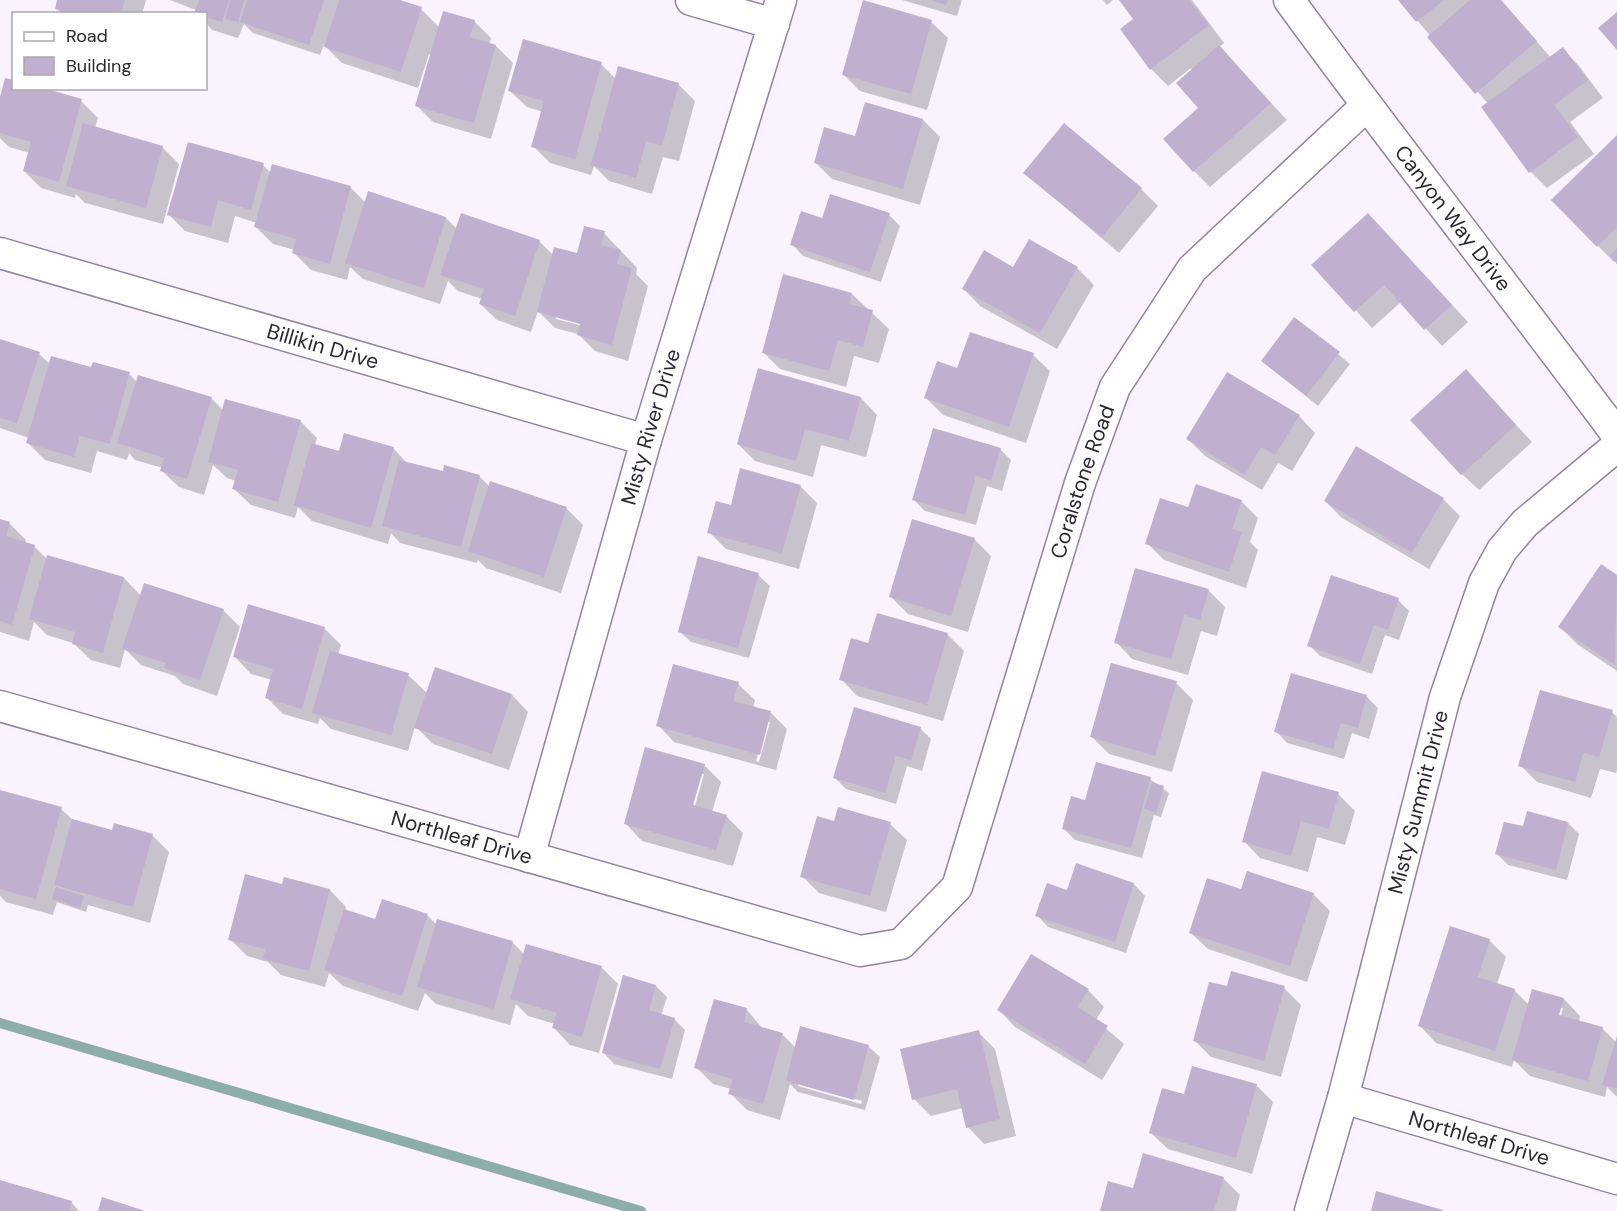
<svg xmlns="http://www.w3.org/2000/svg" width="1617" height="1211" font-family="'DM Sans',sans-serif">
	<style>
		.shadow { fill: #0003; fill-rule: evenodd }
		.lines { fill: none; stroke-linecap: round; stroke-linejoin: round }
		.stream { stroke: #8dacac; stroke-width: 10 }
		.building { fill: #c1afcf }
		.minor-casing { stroke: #92839e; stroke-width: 33 }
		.minor { stroke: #fff; stroke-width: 30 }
		.labels { text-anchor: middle; stroke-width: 5; stroke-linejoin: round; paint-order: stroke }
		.street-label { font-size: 21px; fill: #2c2631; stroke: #fff }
	</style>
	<rect width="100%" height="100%" fill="#faf3ff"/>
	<!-- shadow -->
	<path class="shadow" d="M59,0h87l-4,14h-80l-5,-6z
		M170,0h225l26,9 18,18 35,-6 17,17 -2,6 7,2 17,17 -22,76 -58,-17 -16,-16 14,-51 -2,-1 -11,34 -76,-25 -18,-18 -4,10 -67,-22 -9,-9 -6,14 -26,-8 -6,-7v-9z
		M902,0h60l-5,16z
		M1103,0h10l-6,5z
		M1121,0h71l32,43 -5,4 68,73 -77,67 -16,-16 6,-63 -8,-38 -1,-2 -23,18 -17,-17 -29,-40 13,-10z
		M1400,0h101l50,58 12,-9 16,17 24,32 -33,24 24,32 -47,34 -16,-16 -43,-68z
		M931,22l17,16 -21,72 -67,-19 -17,-17z
		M601,64l15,15 62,5 17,17 -16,60 -16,-4 -11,37 -43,-13 -15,-15 -3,9 -41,-12 -17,-17 10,-34 -16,-5 -17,-16z
		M14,88l67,13 17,17 -3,10 67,19 17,17 -16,60 -78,-21 -9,-9 -1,4 -34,-10 -17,-17 6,-18 -21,-6 -9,-9v-36z
		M866,104l57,16 17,17 -20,68 -88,-26 -17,-17 41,-24z
		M1617,137v124l-3,1 -61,-61z
		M263,165l8,8 2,-7 78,22 15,15 80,15 11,11 82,12 14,14 25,-1 26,-21 33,35 -1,6 12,12 -20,75 -33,-10 -17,-17 -23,-6 -17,-17 -7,21 -34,-12 -17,-16 2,-5 -24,-8 -10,-10 -8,23 -77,-25 -13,-12 -3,13 -36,-10 -17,-17 1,-3 -22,-6 -17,-17 1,-4 -22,-7 -7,27 -43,-12 -17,-17zM556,316l32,8 -1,3 -31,-8z
		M1025,173l116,16 17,17 -39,47z
		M889,215l11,11 -19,56 -78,-26 -11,-12 31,-24z
		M1385,232l83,90 -26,24 -41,-44 -29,26 -58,-63z
		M1077,268l17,17 -37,64 -77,-43 -16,-17z
		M852,294l37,35 -10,34 -25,-7 -8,31 -66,-18 -17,-17z
		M1295,319l55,45 -32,42 -55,-45z
		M0,341l39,13 11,10 79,10 8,8 74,16 13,13 76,10 17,17 -2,7 25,7 53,-4 15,16 36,9 35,3 11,11 76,21 17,17 -22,68 -75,-25 -8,-8 -1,3 -77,-20 -9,-10 -3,11 -76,-23 -14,-14 -3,11 -44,-13 -17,-16 2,-8 -9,-3 -14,-13 -9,30 -25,-8 -17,-16 1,-3 -28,-8 -6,-7 -2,7 -30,-9 -6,22 -46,-13 -17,-17 1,-5 -29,-10z
		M1033,355l17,16 -24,72 -83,-28 -17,-17 32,-28z
		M759,370l102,28 16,17 -11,42 -45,-12 -8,32 -58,-16 -17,-17z
		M1482,388l50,54 -53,48 -17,-16z
		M1299,416l16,17 -23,38 -14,-8 -16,27 -57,-34 -17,-17z
		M1000,449l11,11 -9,31 -15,-5 -11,39 -51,-14 -11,-11z
		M800,486l17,17 -18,66 -73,-20 -17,-17 23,-25z
		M1443,499l17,17 -31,53 -87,-51 -17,-17z
		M1241,501l17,17 -8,24 8,8 -12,38 -82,-28 -17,-17 42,-34z
		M0,521l9,2 17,17 -1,3 9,3 13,13 77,19 17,18 82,14 17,17 -23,69 -34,-12 -8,-8 -34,-11 -16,-16 -5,19 -29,-8 -18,-17 -26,-8 -13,-13 -5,19 -29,-9z
		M974,539l17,17 -23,76 -60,-18 -17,-17z
		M1601,566l16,11v94l-40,-27 -17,-17z
		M758,575l12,11 -21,72 -58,-16 -12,-11z
		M1208,590l17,17 -8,29 -16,-5 -13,44 -56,-16 -16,-17z
		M1398,600l11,11 -10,29 -14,-5 -13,39 -52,-18 -11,-11z
		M324,628l17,17 -3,10 70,20 19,18 85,2 16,17 -19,58 -76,-26 -18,-18 -7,25 -77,-22 -11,-11 -2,6 -35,-10 -16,-16 5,-18 -21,-6 -16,-17z
		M947,634l17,17 -21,70 -86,-25 -16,-17 28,-34z
		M1176,683l17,17 -21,72 -63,-18 -17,-17z
		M738,684l17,16 -2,8 18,5 16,16 -11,41 -102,-28 -16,-17zM767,722h3l-11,40 -3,-1z
		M1366,696l12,12 -9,31 -17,-6 -8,26 -57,-16 -11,-12z
		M1612,712l5,5v53l-1,3 -16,-4 -9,29 -54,-16 -17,-17z
		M920,728l11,11 -9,32 -15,-5 -11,38 -50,-15 -11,-11z
		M704,765l17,17 -9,30 14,4 17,17 -10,33 -91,-25 -16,-17zM700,774h4l-11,39 -3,-1z
		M1150,779l19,14 -8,24 -7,-2 -12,43 -67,-18 -11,-11 22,-28z
		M0,791l61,18 12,11 40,11 39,4 17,17 -19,71 -62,-18 -2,7 -29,-10 -4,13 -47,-13 -6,-6z
		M1338,794l17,17 -10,34 -28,-8 -9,35 -48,-14 -16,-17z
		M1568,823l11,11 -12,46 -59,-15 -11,-11 27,-26z
		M890,824l17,16 -21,72 -67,-19 -17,-17z
		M1077,865l57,19 11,12 -19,57 -78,-26 -11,-12 31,-23z
		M284,886l46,4 16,17 -1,4 31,10 7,-20 45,15 9,9 75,17 12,12 77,13 17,17 -19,69 -29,-8 -16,-17 1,-4 -27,-8 -12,-12 -6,21 -74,-21 -11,-11 -7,18 -75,-25 -14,-13 -4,14 -44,-12 -13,-13 -21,-6 -17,-17z
		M1242,891l71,3 17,17 -23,71 -99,-33 -17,-16z
		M1489,940l17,17 -9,27 17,6 15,15 35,-6 16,17 -1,6 24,7 13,13 1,-3v58l-10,-10 -2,10 -75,-21 -16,-16 -2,7 -76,-24 -16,-17zM1560,1008h3l-4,14 -3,-1z
		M656,986l11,11 -6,19 13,3 11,11 -13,49 -58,-15 -11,-12z
		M1284,988l17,17 -20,72 -70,-20 -17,-17z
		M1088,990l16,17 -8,13 28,24 -22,36 -87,-53 -16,-17z
		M715,1001l32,9 16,19 19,5 14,14 72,-2 12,11 -15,53 -67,-18 -8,-8 -10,36 -33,-10 -17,-17 1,-4 -18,-5 -17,-17zM798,1083l64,18 -1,3 -63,-18z
		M978,1032l17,17 21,87 -32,8 -16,-17 -5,-19 -32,8 -17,-17z
		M1256,1085l17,17 -21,72 -84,-25 -17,-16 34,-37z
		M1224,1179l16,16 -4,16h-135l33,-21z
		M0,1181l71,21 8,9h-79z"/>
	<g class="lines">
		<!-- stream -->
		<path class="stream" d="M0,1023l641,188"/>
	</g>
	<!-- building -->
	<path class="building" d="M57,0h68l-4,14h-49l-17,-5z
		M199,0h30l-7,22 -16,-5v-3h-12z
		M230,0h14l-6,22 -13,-3z
		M247,0h77l-15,45 -69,-23z
		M339,0h61l22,7 -21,65 -77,-25z
		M863,0l69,20 -21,74 -69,-19z
		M930,0h18l-2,5z
		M1119,0h70l20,25 -59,45 -30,-41 13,-10z
		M1398,0h46l-28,22z
		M1470,0h31l36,41 -62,53 -48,-57z
		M443,11l32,9 -5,17 26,8 -22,78 -59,-17z
		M1617,12v38l-19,-22z
		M523,39l79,23 -27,97 -44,-12 13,-46 -36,-10z
		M1219,45l52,58 -78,69 -30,-33 35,-31 -22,-25z
		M1563,47l25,33 -34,25 24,32 -49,36 -48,-66z
		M618,66l61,17 -17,63 -16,-5 -10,37 -45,-13z
		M5,78l9,2v8h29l39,11 -23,83 -36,-11 8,-29 -31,-9v-36z
		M865,102l58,17 -20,70 -89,-26 10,-36 31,9z
		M83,123l80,23 -17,62 -80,-22z
		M1064,123l78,65 -40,49 -79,-64z
		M1617,135v92l-20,20 -46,-47z
		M188,142l76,21 -13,47 -33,-10 -7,27 -44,-12z
		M272,164l79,22 -21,78 -38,-11 4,-14 -42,-12z
		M368,191l78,26 -22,71 -79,-25z
		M830,194l60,19 -20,59 -80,-27 11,-34 21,7z
		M461,213l79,27 -25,76 -36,-12 5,-15 -44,-14z
		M1368,213l84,92 -28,25 -40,-45 -30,27 -43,-47z
		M584,226l21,5 -4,14 20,5 -4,14 15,4 -20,77 -35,-10 3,-11 -43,-12 17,-65 23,6z
		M1029,239l49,28 -38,66 -78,-44 22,-39 29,17z
		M1617,249v15l-7,-9z
		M783,274l69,19 -3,11 24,6 -10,37 -25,-7 -9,31 -67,-18z
		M1294,317l46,35 -34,44 -45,-35z
		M970,332l64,21 -25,74 -85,-29 13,-37 20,7z
		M0,339l40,13 -23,71 -17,-5z
		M51,356l40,11 2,-5 37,10 -20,72 -30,-8 -6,21 -48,-14z
		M758,368l103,29 -12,44 -44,-12 -9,32 -59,-17z
		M1466,369l50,56 -55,50 -51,-55z
		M1227,372l73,43 -25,40 -14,-8 -16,28 -59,-36z
		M138,375l74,22 -25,82 -27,-8 4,-13 -47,-15z
		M225,399l76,21 -23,82 -46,-13 6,-19 -30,-8z
		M933,428l68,20 -10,33 -15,-5 -11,39 -53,-15z
		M344,433l50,14 -23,81 -77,-23 17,-62 28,8z
		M1356,446l88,52 -32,55 -88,-52z
		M399,460l44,11 1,-6 36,10 -19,72 -79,-21z
		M740,468l61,17 -19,68 -75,-20 9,-32 15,4z
		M490,481l77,26 -23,70 -76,-26z
		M1196,484l46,16 -10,29 10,3 -13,40 -84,-28 15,-46 28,9z
		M0,519l10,3 -4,14 29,9 -23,80 -12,-4z
		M912,519l63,19 -24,78 -62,-19z
		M47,555l77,22 -21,76 -31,-9 3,-12 -46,-13z
		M698,556l61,17 -21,75 -60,-16z
		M1601,564l16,11 -2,90 -57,-38z
		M1135,568l74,21 -9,31 -16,-5 -13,44 -57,-16z
		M1331,575l68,23 -11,32 -14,-5 -14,39 -53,-18z
		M144,583l80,26 -24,71 -36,-12 2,-5 -44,-14z
		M248,604l77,23 -23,82 -37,-11 8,-29 -40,-12z
		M877,613l71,20 -21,72 -88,-25 12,-42 17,5z
		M330,651l79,22 -18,62 -79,-22z
		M1111,663l66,18 -22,75 -65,-19z
		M673,664l66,18 -6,19 38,10 -11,44 -104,-29z
		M435,667l77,27 -20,60 -78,-26z
		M1291,673l76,22 -9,33 -17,-5 -8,26 -59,-17z
		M1540,690l73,20 -14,47 -16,-4 -8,29 -57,-16z
		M854,707l67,20 -10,33 -15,-4 -11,37 -52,-15z
		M645,747l60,17 -12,41 34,10 -11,35 -92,-26z
		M1096,762l55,15 -20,71 -69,-19 9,-33 14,4z
		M1262,771l77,21 -10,37 -28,-8 -10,35 -49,-14z
		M1152,782l12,4 -8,27 -12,-4z
		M0,790l62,17 -26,92 -36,-10z
		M838,807l53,15 -21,74 -70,-19 17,-61 17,5z
		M1527,811l41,11 -12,48 -61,-16 9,-32 19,4z
		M72,819l40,11 2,-7 39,11 -20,73 -79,-22z
		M1076,863l58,20 -19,59 -80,-26 12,-33 20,7z
		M1247,871l67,22 -24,73 -101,-33 18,-55 34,11z
		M245,874l37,10 2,-7 46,12 -21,82 -46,-12 2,-10 -37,-9z
		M56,887l28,9 -4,12 -28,-9z
		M382,899l46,15 -26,82 -78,-26 20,-61 31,10z
		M437,919l76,22 -19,68 -77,-22z
		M1450,926l40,13 -12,38 37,12 -20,62 -77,-25z
		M526,944l76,22 -20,71 -30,-9 5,-15 -47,-14z
		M1031,954l58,35 -12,18 31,19 -23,38 -88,-54z
		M1231,971l54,15 -21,75 -71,-20 16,-59 18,4z
		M623,975l33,10 -7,25 26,8 -15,51 -58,-16z
		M1532,989l32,9 -5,17 44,12 -15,54 -76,-21z
		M714,999l33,9 -3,14 39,11 -20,71 -35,-10 5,-15 -39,-11z
		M800,1026l69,19 -15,55 -68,-19z
		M979,1030l21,89 -34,9 -9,-39 -45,11 -12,-51z
		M1617,1036v53l-15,-4z
		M1192,1066l65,18 -21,74 -87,-25 13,-45 22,6z
		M1143,1153l81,24 -10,34h-114l8,-30 25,7z
		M0,1180l72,21 -3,10h-69z
		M1376,1191l67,19v1h-72z
		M102,1197l43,14h-47z"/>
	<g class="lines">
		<!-- minor casing -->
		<g class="minor-casing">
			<g id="minor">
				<path d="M691,0l83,24"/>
				<path id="s1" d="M1289,0c107,147 220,289 328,435"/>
				<path id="s2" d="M0,253l646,187"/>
				<path id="s3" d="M0,706l860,245 41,-7 56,-57 123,-404 35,-96 77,-118 174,-163"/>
				<path id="s4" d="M529,857l117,-417 135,-440"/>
				<path id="s5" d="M1343,1098l274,81"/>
				<path id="s6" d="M1310,1211l33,-113 102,-401 39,-114 18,-33 23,-27 92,-77"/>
			</g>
		</g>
		<!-- minor -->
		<use href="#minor" class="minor"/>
	</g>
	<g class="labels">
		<!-- street labels -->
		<g class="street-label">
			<text dy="7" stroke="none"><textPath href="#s1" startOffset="273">Canyon Way Drive</textPath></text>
			<text dy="7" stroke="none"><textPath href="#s2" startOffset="336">Billikin Drive</textPath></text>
			<text dy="7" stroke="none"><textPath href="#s4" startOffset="447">Misty River Drive</textPath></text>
			<text dy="7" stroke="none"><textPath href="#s3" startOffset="1440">Coralstone Road</textPath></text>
			<text dy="7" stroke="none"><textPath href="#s6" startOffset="423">Misty Summit Drive</textPath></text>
			<text dy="7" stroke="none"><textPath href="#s3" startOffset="480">Northleaf Drive</textPath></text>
			<text dy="7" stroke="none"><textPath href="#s5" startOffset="142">Northleaf Drive</textPath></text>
		</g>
	</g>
	<!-- legend -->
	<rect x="12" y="12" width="195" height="78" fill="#ffffff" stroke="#aba8ad" stroke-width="1.5"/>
	<rect x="24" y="32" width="30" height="9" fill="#ffffff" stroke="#aba8ad" stroke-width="1.5"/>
	<text x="66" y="42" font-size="18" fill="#2c2631">Road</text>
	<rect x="24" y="57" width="30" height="18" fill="#c1afcf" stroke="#aba8ad" stroke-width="1.5"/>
	<text x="66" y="72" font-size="18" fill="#2c2631">Building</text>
</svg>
